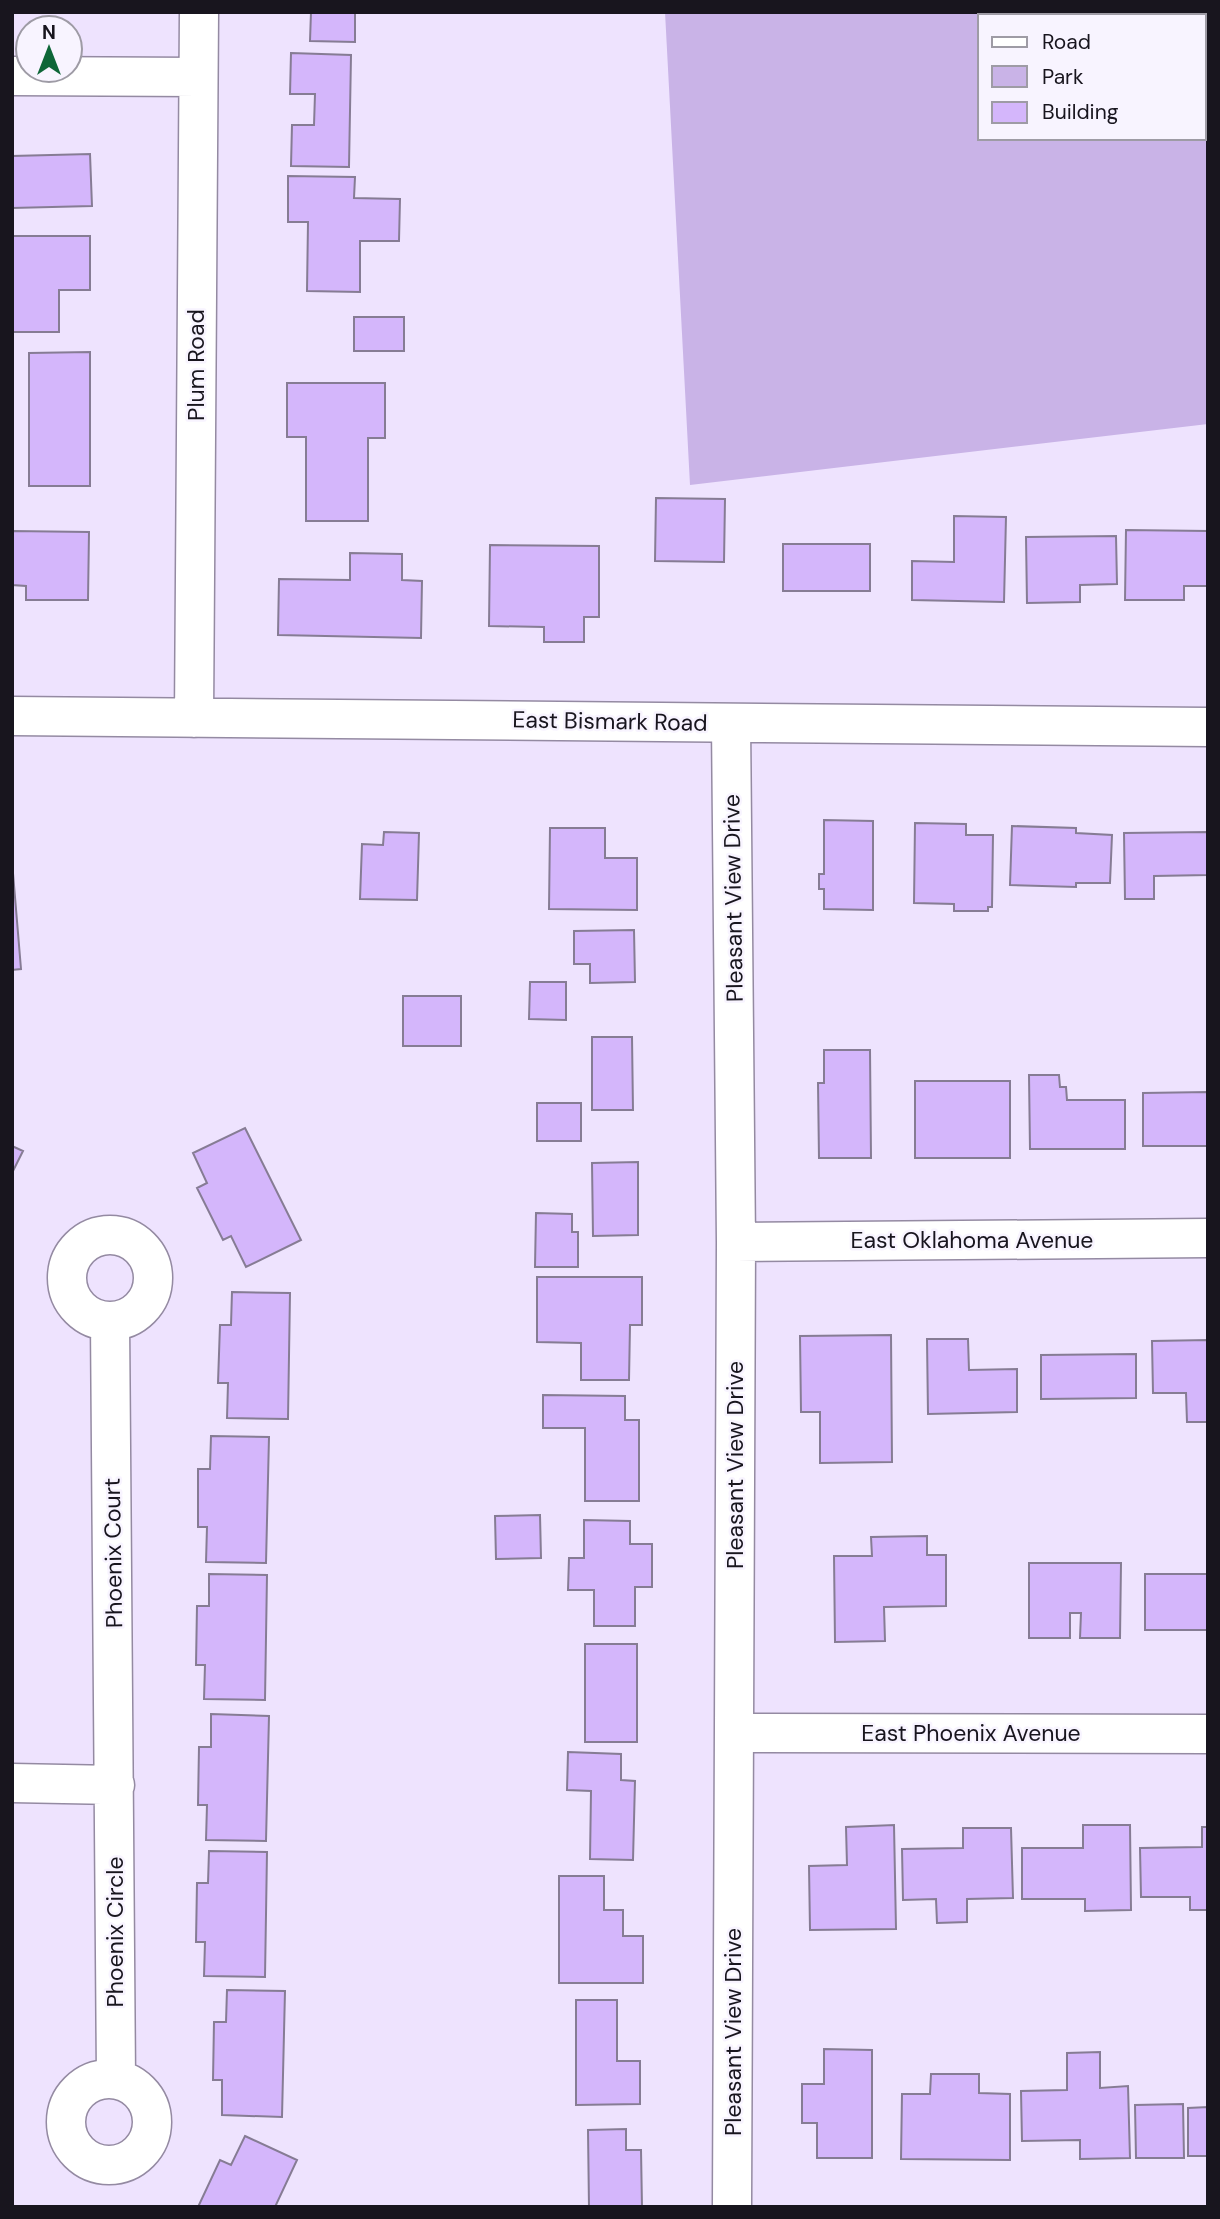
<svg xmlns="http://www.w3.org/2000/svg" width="1220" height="2219" font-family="'DM Sans',sans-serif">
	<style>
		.green { fill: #c9b3e7; fill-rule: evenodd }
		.building { fill: #d4b6fb; stroke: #867c94; stroke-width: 2 }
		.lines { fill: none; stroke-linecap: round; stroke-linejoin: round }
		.minor-casing { stroke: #948aa2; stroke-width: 41 }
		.minor { stroke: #fff; stroke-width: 38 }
		.labels { text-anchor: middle; stroke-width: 5; stroke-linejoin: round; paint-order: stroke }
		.street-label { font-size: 23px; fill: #18151e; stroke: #f8f4ff }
	</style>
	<rect width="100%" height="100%" fill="#eee3fe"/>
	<!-- green -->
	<path class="green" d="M665,12h541l2,412 -518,61zM980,16h224v122h-224z"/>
	<!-- building -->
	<path class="building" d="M311,12h44v30l-45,-1z
		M291,53l60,2 -2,112 -58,-1 1,-41h22l1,-31h-25z
		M90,154l2,52 -80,2v-52z
		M288,176l67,1 -1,21 46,1 -1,42h-39v51l-53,-1 1,-69h-20z
		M12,236h78v54h-31v42h-47z
		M354,317h50v34h-50z
		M90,352v134h-61v-133z
		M287,383h98v55h-17v83h-62v-84h-19z
		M656,498l69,1 -1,63 -69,-1z
		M954,516l52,1 -2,85 -92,-2v-39l42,1z
		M1126,530l82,1v55h-24v14h-59z
		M12,531l77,1 -1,68h-62v-14l-14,-1z
		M1116,536l1,48 -37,1v17l-53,1 -1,-66z
		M783,544h87v47h-87z
		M490,545l109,1v71h-15v25h-40v-15l-55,-1z
		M350,553l52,1v26l20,1 -1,57 -143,-3 1,-56 71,1z
		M824,820l49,1v89l-49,-1v-20h-5v-15h5z
		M915,823l51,1v11h27l-1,72h-4v4h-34v-7l-40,-1z
		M1012,826l64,2v5l36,2 -2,48h-34v4l-66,-2z
		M550,828h55v30h32v52l-88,-1z
		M384,832l35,1 -2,67 -57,-1 2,-55 21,1z
		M1208,832v43l-54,1v23h-29l-1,-66z
		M12,861l9,108 -9,1z
		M634,930l1,52 -45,1v-19h-16v-33z
		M530,982h36v38l-37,-1z
		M403,996h58v50h-58z
		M592,1037h40l1,73h-41z
		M824,1050h46l1,108h-52l-1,-75h6z
		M1029,1075h30l1,12h6l1,13h58v49h-95z
		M915,1081h95v77h-95z
		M1208,1092v54h-65v-53z
		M537,1103h44v38h-44z
		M245,1128l56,112 -55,27 -15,-31 -8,4 -26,-52 10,-5 -14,-30z
		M12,1146l11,5 -11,22z
		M638,1162v73l-45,1 -1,-73z
		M536,1213l36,1v18h6v35h-43z
		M537,1277h105v48h-12l-1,55h-48v-37l-44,-1z
		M232,1292l58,1 -2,126 -61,-1 1,-35h-10l2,-58h11z
		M891,1335l1,127 -72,1v-51h-19l-1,-76z
		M927,1339h41l1,31 48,-1v43l-89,2z
		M1208,1340v82h-21l-1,-29h-33l-1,-52z
		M1136,1354v44l-95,1v-44z
		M543,1395l82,1v24h14v81h-54v-73h-42z
		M211,1436l58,1 -3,126 -60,-1 1,-35h-9v-58h12z
		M540,1515l1,43 -45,1 -1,-43z
		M584,1520l46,1v23h22v43h-17v39h-41v-36h-26l1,-32h15z
		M927,1536v19h19v51l-62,1 1,34 -50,1 -1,-86h38l-1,-19z
		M1029,1563h92l-1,75h-40l1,-25h-11v25h-41z
		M209,1574l58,1 -2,125 -61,-1 1,-34h-9l1,-59h12z
		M1145,1574h63v56h-63z
		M585,1644h52v98h-52z
		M211,1714l58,2 -3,125 -60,-1 1,-35h-9l1,-58h12z
		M568,1752l53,2v26l14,1 -2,79 -43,-1 1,-68 -24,-1z
		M894,1825l2,104 -86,1 -1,-64 38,-1 -1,-38z
		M1083,1825h47l1,85 -46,1v-12h-63v-51h61z
		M1202,1827h6v83h-18v-13h-49l-1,-49 62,-1z
		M963,1828h48l2,70 -46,1v23l-30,1 -1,-24 -33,1 -1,-51 61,-1z
		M209,1851l58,1 -2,125 -61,-1 1,-34h-9l1,-59h11z
		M559,1876h45v34h19v26h20v47h-84z
		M227,1990l58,1 -3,126 -60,-2v-35h-9l1,-58h12z
		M576,2000h41v61h23v43l-64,1z
		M824,2049l48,1v108h-55v-35h-15v-39h22z
		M1100,2052v36l28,-2 2,72 -50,1v-19l-58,1 -1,-50 46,-1v-37z
		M931,2074h48v19l31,1v66l-109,-1 1,-65h28z
		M1183,2104l1,54h-48l-1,-53z
		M1208,2107v49h-20v-48z
		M626,2129v21h15l1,57h-53l-1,-77z
		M245,2136l52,24 -22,47h-77l22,-47 11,5z"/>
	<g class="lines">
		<!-- minor casing -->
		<g class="minor-casing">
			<path id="minor" d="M12,76l186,1
				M12,716l1196,11
				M194,718l5,-706
				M731,723l5,519 -4,965
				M67 1278a43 43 0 1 1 86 0a43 43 0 1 1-86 0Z
				M736,1242l472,-4
				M110,1321l6,758
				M734,1733l474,1
				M12,1783l103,2
				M66 2122a43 43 0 1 1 86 0a43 43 0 1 1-86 0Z"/>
		</g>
		<!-- minor -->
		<use href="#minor" class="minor"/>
	</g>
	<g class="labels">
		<!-- street labels -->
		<g class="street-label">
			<text transform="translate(196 365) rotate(-90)" y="8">Plum Road</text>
			<text transform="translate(610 721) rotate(1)" y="8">East Bismark Road</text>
			<text transform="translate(733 898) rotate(-91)" y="8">Pleasant View Drive</text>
			<text x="972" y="1248">East Oklahoma Avenue</text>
			<text transform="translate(735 1465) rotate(-90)" y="8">Pleasant View Drive</text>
			<text transform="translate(113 1553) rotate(-91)" y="8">Phoenix Court</text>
			<text x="971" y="1741">East Phoenix Avenue</text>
			<text transform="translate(115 1932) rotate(-90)" y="8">Phoenix Circle</text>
			<text transform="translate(733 2032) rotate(-90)" y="8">Pleasant View Drive</text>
		</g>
	</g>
	<!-- border -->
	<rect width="1220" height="2219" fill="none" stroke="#18151e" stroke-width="28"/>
	<!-- legend -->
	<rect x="978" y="14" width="228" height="126" fill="#f8f4ff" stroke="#9e9ba5" stroke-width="2"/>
	<rect x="992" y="37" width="35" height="10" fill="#ffffff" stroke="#9e9ba5" stroke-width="2"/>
	<text x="1042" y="49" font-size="21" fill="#18151e">Road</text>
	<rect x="992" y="66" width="35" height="21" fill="#c9b3e7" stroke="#9e9ba5" stroke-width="2"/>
	<text x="1042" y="84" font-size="21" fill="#18151e">Park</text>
	<rect x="992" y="102" width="35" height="21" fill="#d4b6fb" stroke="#9e9ba5" stroke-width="2"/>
	<text x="1042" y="119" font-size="21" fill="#18151e">Building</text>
	<!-- north arrow -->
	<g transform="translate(49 49)"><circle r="33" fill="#f8f4ff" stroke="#9e9ba5" stroke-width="2"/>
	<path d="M0-5L12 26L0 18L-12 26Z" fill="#0e6638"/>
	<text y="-10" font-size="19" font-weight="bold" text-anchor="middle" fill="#18151e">N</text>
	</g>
</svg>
